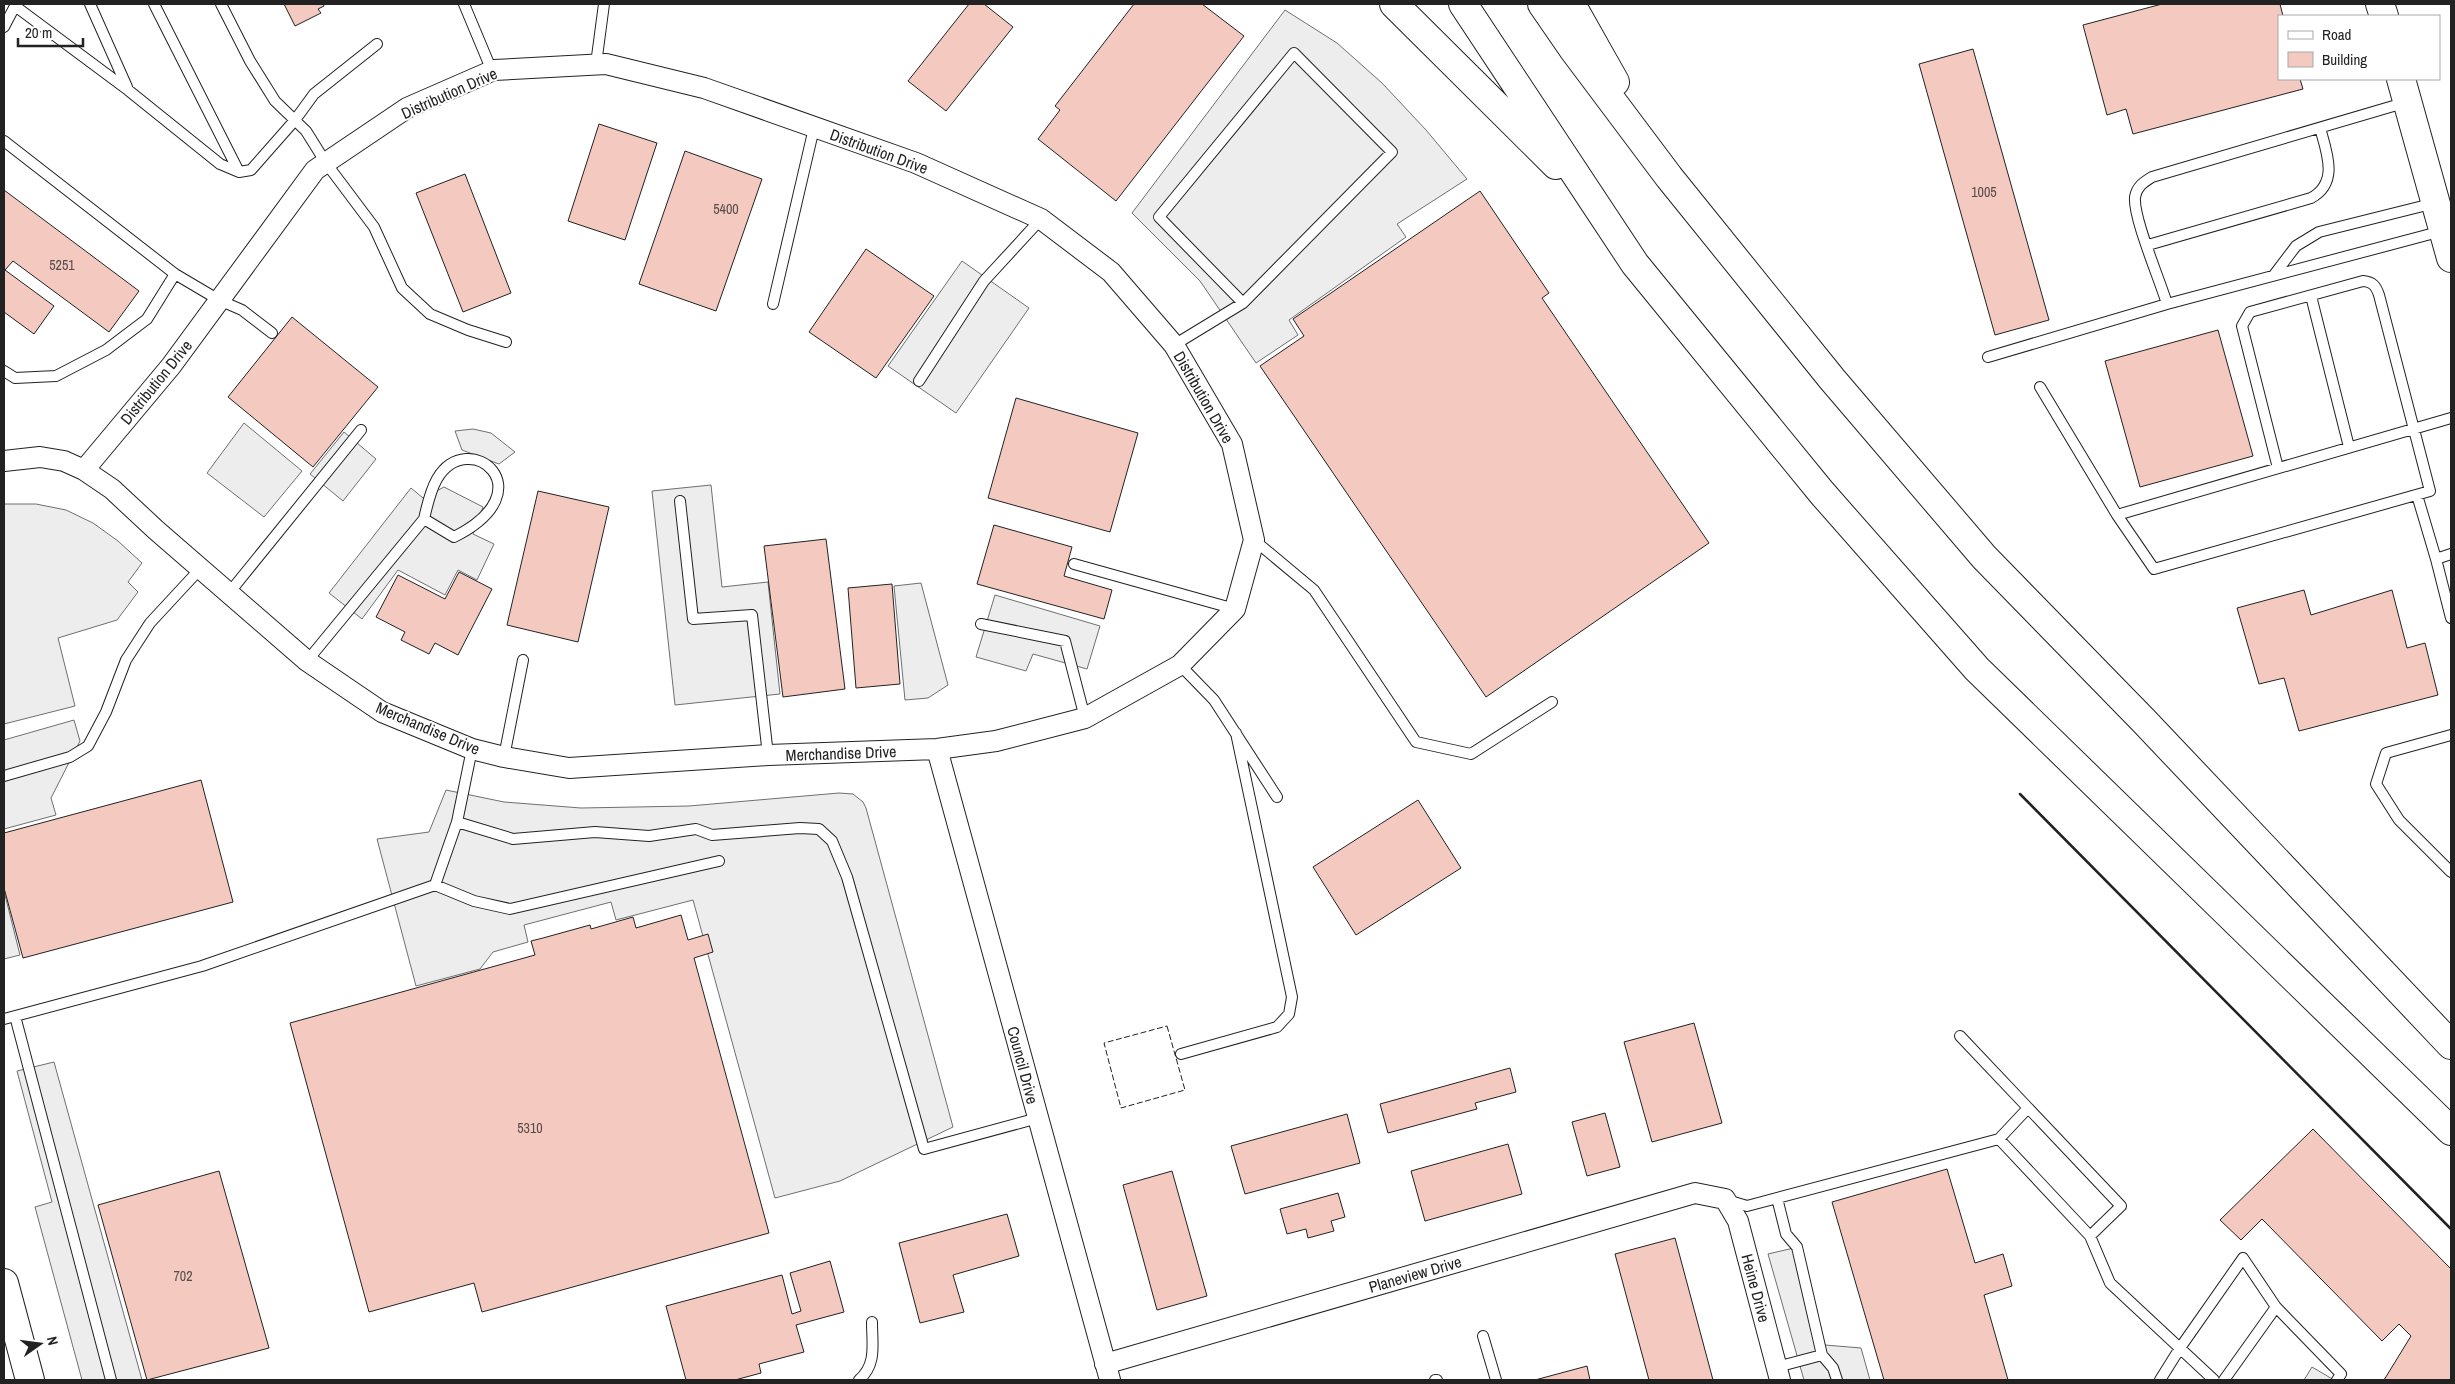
<svg xmlns="http://www.w3.org/2000/svg" width="2455" height="1384" font-family="'Archivo Narrow',sans-serif">
	<style>
		.parking { fill: #ededed; stroke: #6f6f6f }
		.building { fill: #f3c9c0; stroke: #222 }
		.lines { fill: none; stroke-linecap: round; stroke-linejoin: round }
		.lane-casing { stroke: #222; stroke-width: 12 }
		.street-casing { stroke: #222; stroke-width: 22 }
		.secondary-casing { stroke: #222; stroke-width: 30 }
		.primary-casing { stroke: #222; stroke-width: 30 }
		.highway-casing { stroke: #222; stroke-width: 30 }
		.lane { stroke: #fff; stroke-width: 10 }
		.street { stroke: #fff; stroke-width: 20 }
		.secondary { stroke: #fff; stroke-width: 28 }
		.primary { stroke: #fff; stroke-width: 28 }
		.highway { stroke: #fff; stroke-width: 28 }
		.fence { stroke: #222; stroke-width: 1; stroke-dasharray: 6 2.5; stroke-linecap: butt }
		.wall { stroke: #222; stroke-width: 2.5 }
		.labels { text-anchor: middle; stroke-width: 4; stroke-linejoin: round; paint-order: stroke }
		.number-label { font-size: 14px; fill: #564c4a }
		.street-label { font-size: 16px; fill: #222; stroke: #fff }
	</style>
	<rect width="100%" height="100%" fill="#fff"/>
	<!-- parking -->
	<path class="parking" d="M1285,10l52,33 45,40 44,47 41,49 -70,45 9,13 -117,83 9,15 -42,28 -56,-82 -68,-68z
		M962,261l67,47 -73,105 -68,-47z
		M244,423l58,48 -38,46 -57,-44z
		M473,429l18,4 24,19 -16,12 -37,-14 -7,-19z
		M344,432l32,27 -33,42 -33,-27z
		M711,485l11,102 46,-5 12,112 -105,11 -23,-214z
		M444,487l39,20 -10,27 21,10 -17,36 -19,-10 -13,25 -47,-25 -36,49 -33,-26 82,-105 12,10z
		M4,504h32l30,6 27,13 25,18 24,22 -14,19 10,10 -21,28 -59,18 17,68 -71,18z
		M921,583l27,102 -20,13 -23,2 -11,-114z
		M995,595l105,31 -13,43 -54,-15 -7,17 -50,-14z
		M74,720l6,21 -29,57 5,17 -52,14v-89z
		M446,790l58,12 77,6 108,-2 150,-13 14,1 10,8 3,6 87,319 -113,54 -65,17 -82,-298 -77,20 -5,-18 -87,23 4,17 -35,10 -13,17 -64,17 -39,-147 52,-7z
		M4,891l16,64 -16,4z
		M54,1062l88,318h-60l-47,-173 17,-5 -35,-131z
		M1798,1247l27,98 36,3 9,32h-66l-36,-126z
		M2312,1367l22,13h-30z"/>
	<!-- building -->
	<path class="building" d="M284,4h39l1,2 -6,3 3,4 -26,13z
		M969,4h15l29,23 -67,84 -38,-30z
		M1134,4h68l42,32 -128,165 -78,-62 22,-29 -5,-4z
		M2162,4h118l3,12h-4v63h21l3,10 -170,45 -7,-25 -19,6 -24,-90z
		M1973,49l76,271 -54,15 -76,-271z
		M599,124l58,19 -32,97 -57,-19z
		M685,151l77,28 -46,132 -77,-27z
		M465,174l46,119 -48,19 -47,-119z
		M4,190l135,101 -30,41 -96,-71 -8,9 49,36 -20,28 -30,-22z
		M1480,191l69,102 -7,5 167,245 -223,154 -226,-331 44,-30 -11,-17z
		M866,249l68,47 -58,82 -67,-46z
		M292,317l86,70 -65,80 -85,-70z
		M2218,330l35,126 -113,31 -35,-126z
		M1016,398l122,35 -28,99 -122,-34z
		M538,491l71,16 -31,135 -71,-17z
		M994,525l78,22 -8,29 48,14 -8,29 -127,-35z
		M826,539l19,150 -62,8 -19,-151z
		M459,572l33,17 -34,66 -23,-12 -6,11 -28,-14 4,-8 -29,-15 22,-42 47,24z
		M892,584l8,100 -44,4 -8,-100z
		M2304,590l7,25 81,-25 15,58 18,-5 13,52 -139,36 -15,-53 -25,6 -22,-76z
		M201,780l32,122 -210,56 -19,-70v-55z
		M1418,800l43,68 -105,67 -43,-68z
		M681,915l7,25 20,-6 5,18 -19,6 75,275 -287,79 -8,-29 -105,29 -79,-289 245,-68 -4,-14 12,-3 47,-13 1,4 42,-12 3,11z
		M1694,1023l28,100 -70,19 -28,-100z
		M1510,1068l6,24 -41,11 2,6 -89,24 -8,-29z
		M1605,1113l15,54 -33,9 -15,-54z
		M1347,1114l13,49 -115,31 -14,-48z
		M2313,1129l138,140v111h-67l27,-44 -12,-12 -17,17 -120,-122 -21,21 -21,-20z
		M1508,1144l14,50 -97,27 -14,-50z
		M1947,1169l28,94 28,-9 9,32 -28,9 24,85h-124l-52,-178z
		M219,1171l50,177 -122,32 -49,-175z
		M1172,1171l35,125 -50,14 -34,-125z
		M1338,1193l7,24 -14,4 3,10 -26,7 -2,-9 -19,5 -7,-25z
		M1007,1214l12,42 -66,19 11,37 -44,11 -21,-80z
		M1675,1238l38,142h-64l-34,-126z
		M830,1261l14,51 -48,13 8,27 -45,12 2,9 -26,7h-49l-20,-74 116,-31 10,39 9,-3 -11,-38z
		M1587,1366l3,14h-55z"/>
	<g class="lines">
		<!-- lane casing -->
		<g class="lane-casing">
			<path id="lane" d="M90,4l37,83
				M154,4l85,168
				M221,4l29,57 25,40 31,30 20,32 48,64 28,61 28,26 38,16 38,12
				M464,4l28,67
				M15,6l113,84 92,74 19,8 12,-2 44,-50 19,-26 63,-50
				M4,27l12,-23
				M596,64l8,-60
				M4,141l171,133 44,26 23,10 30,23
				M2148,245l163,-47c28,-15 16,-45 9,-70
				M2274,275l22,-29 23,-14 116,-29
				M2311,296l38,151
				M773,304l41,-176
				M2167,304c-7,-24 -34,-86 -32,-107 2,-11 9,-15 17,-20l255,-75
				M1174,345l69,-42 149,-151 -98,-99 -135,164 84,86
				M1988,357l179,-53 275,-73
				M4,371l11,7 41,-2 50,-26 41,-31 28,-45
				M919,381l65,-100 57,-62
				M2040,387l77,128 334,-97
				M2417,495l19,64
				M680,501l13,118 59,-4 16,140
				M2117,515l37,54 276,-78 -51,-196c-3,-9 -6,-13 -16,-14l-113,31 -8,14 36,142
				M1254,540l60,50 102,152 55,12 81,-52
				M2451,554l-15,5 15,59
				M1074,564l161,45
				M229,593l132,-163
				M981,624l84,17 20,77
				M307,661l117,-142 30,18c94,-47 14,-111 -17,-58 -7,12 -10,27 -13,40
				M1180,665l34,35 63,97
				M2451,735l-65,18 -10,31 23,36 52,52
				M504,757l19,-97
				M4,776l66,-19 18,-11 18,-34 20,-52 24,-37 50,-54
				M457,822l56,17 82,-7 54,4 47,-7 16,6 88,-7 19,1 13,12 15,36 77,272 114,-31
				M435,885l39,16 36,8 209,-48
				M15,1016l96,364
				M4,1019l198,-53 233,-81 22,-63 15,-73
				M1960,1036l161,170 -31,30 20,47 104,97
				M1181,1054l96,-27 12,-13 3,-17 -56,-264
				M2028,1108l-29,31 91,97
				M1777,1198l9,36 11,13 25,108
				M1727,1200l20,6 252,-67
				M1483,1336l13,44
				M1777,1367l45,-12 11,13 4,12
				M859,1380c18,-16 13,-35 13,-58
				M1435,1380h2
				M2160,1380l20,-32 63,-90 33,49
				M2224,1380l52,-73 65,67 -4,6"/>
		</g>
		<!-- street casing -->
		<g class="street-casing">
			<path id="street" d="M4,461l36,-4 24,4 20,9 28,19 44,41 151,131 75,51 90,37 32,8 65,11 199,-13 169,-6 59,-8 89,-23 95,-53 55,-56 19,-69 -22,-96 -58,-99 -63,-73 -70,-53 -125,-56 -212,-75 -98,-24 -112,6 -87,38 -92,62 -144,196 -87,104
				M937,749l173,631
				M1105,1364l590,-171 30,6 13,22 42,159"/>
		</g>
		<!-- secondary casing -->
		<g class="secondary-casing">
			<path id="secondary" d="M4,1283l26,97"/>
		</g>
		<!-- primary casing -->
		<g class="primary-casing">
			<path id="primary" d="M2380,4l4,12
				M2401,79l50,179"/>
		</g>
		<!-- highway casing -->
		<g class="highway-casing">
			<path id="highway" d="M1394,4l162,161
				M1463,4l172,260 187,229 155,176 474,462
				M1542,4l31,45 96,128 163,202 152,178 160,164 307,324
				M1571,4l44,78"/>
		</g>
		<!-- lane -->
		<use href="#lane" class="lane"/>
		<!-- street -->
		<use href="#street" class="street"/>
		<!-- secondary -->
		<use href="#secondary" class="secondary"/>
		<!-- primary -->
		<use href="#primary" class="primary"/>
		<!-- highway -->
		<use href="#highway" class="highway"/>
		<!-- fence -->
		<path class="fence" d="M1167,1026l18,64 -64,18 -17,-65z"/>
		<!-- wall -->
		<path class="wall" d="M2020,794l431,435"/>
	</g>
	<g class="labels">
		<!-- number labels -->
		<g class="number-label">
			<text x="1984" y="197">1005</text>
			<text x="726" y="214">5400</text>
			<text x="62" y="270">5251</text>
			<text x="530" y="1133">5310</text>
			<text x="183" y="1281">702</text>
		</g>
		<!-- street labels -->
		<g class="street-label">
			<text transform="translate(449 93) rotate(-24)" y="6">Distribution Drive</text>
			<text transform="translate(879 151) rotate(20)" y="6">Distribution Drive</text>
			<text transform="translate(156 382) rotate(-51)" y="6">Distribution Drive</text>
			<text transform="translate(1204 397) rotate(60)" y="6">Distribution Drive</text>
			<text transform="translate(428 728) rotate(23)" y="6">Merchandise Drive</text>
			<text transform="translate(841 753) rotate(-2)" y="6">Merchandise Drive</text>
			<text transform="translate(1023 1065) rotate(75)" y="6">Council Drive</text>
			<text transform="translate(1415 1274) rotate(-16)" y="6">Planeview Drive</text>
			<text transform="translate(1756 1288) rotate(75)" y="6">Heine Drive</text>
		</g>
	</g>
	<!-- border -->
	<rect width="2455" height="1384" fill="none" stroke="#222222" stroke-width="10"/>
	<!-- legend -->
	<rect x="2278" y="15" width="162" height="65" fill="#ffffff" stroke="#a7a7a7"/>
	<rect x="2288" y="31" width="25" height="8" fill="#ffffff" stroke="#a7a7a7"/>
	<text x="2322" y="40" font-size="15" fill="#222222">Road</text>
	<rect x="2288" y="52" width="25" height="15" fill="#f3c9c0" stroke="#a7a7a7"/>
	<text x="2322" y="65" font-size="15" fill="#222222">Building</text>
	<!-- north arrow -->
	<g transform="translate(40 1344) rotate(76)" stroke="#ffffff" stroke-width="4" paint-order="stroke">
	<path d="M0-4L9 19L0 12L-9 19Z" fill="#222222"/>
	<text y="-8" font-size="14" font-weight="bold" text-anchor="middle" fill="#222222">N</text>
	</g>
	<!-- scale -->
	<path d="M18 38v8h65v-8" fill="none" stroke="#222222" stroke-width="2.5"/>
	<text x="25" y="38" font-size="15" fill="#222222" stroke="#ffffff" stroke-width="4" paint-order="stroke">20 m</text>
</svg>
